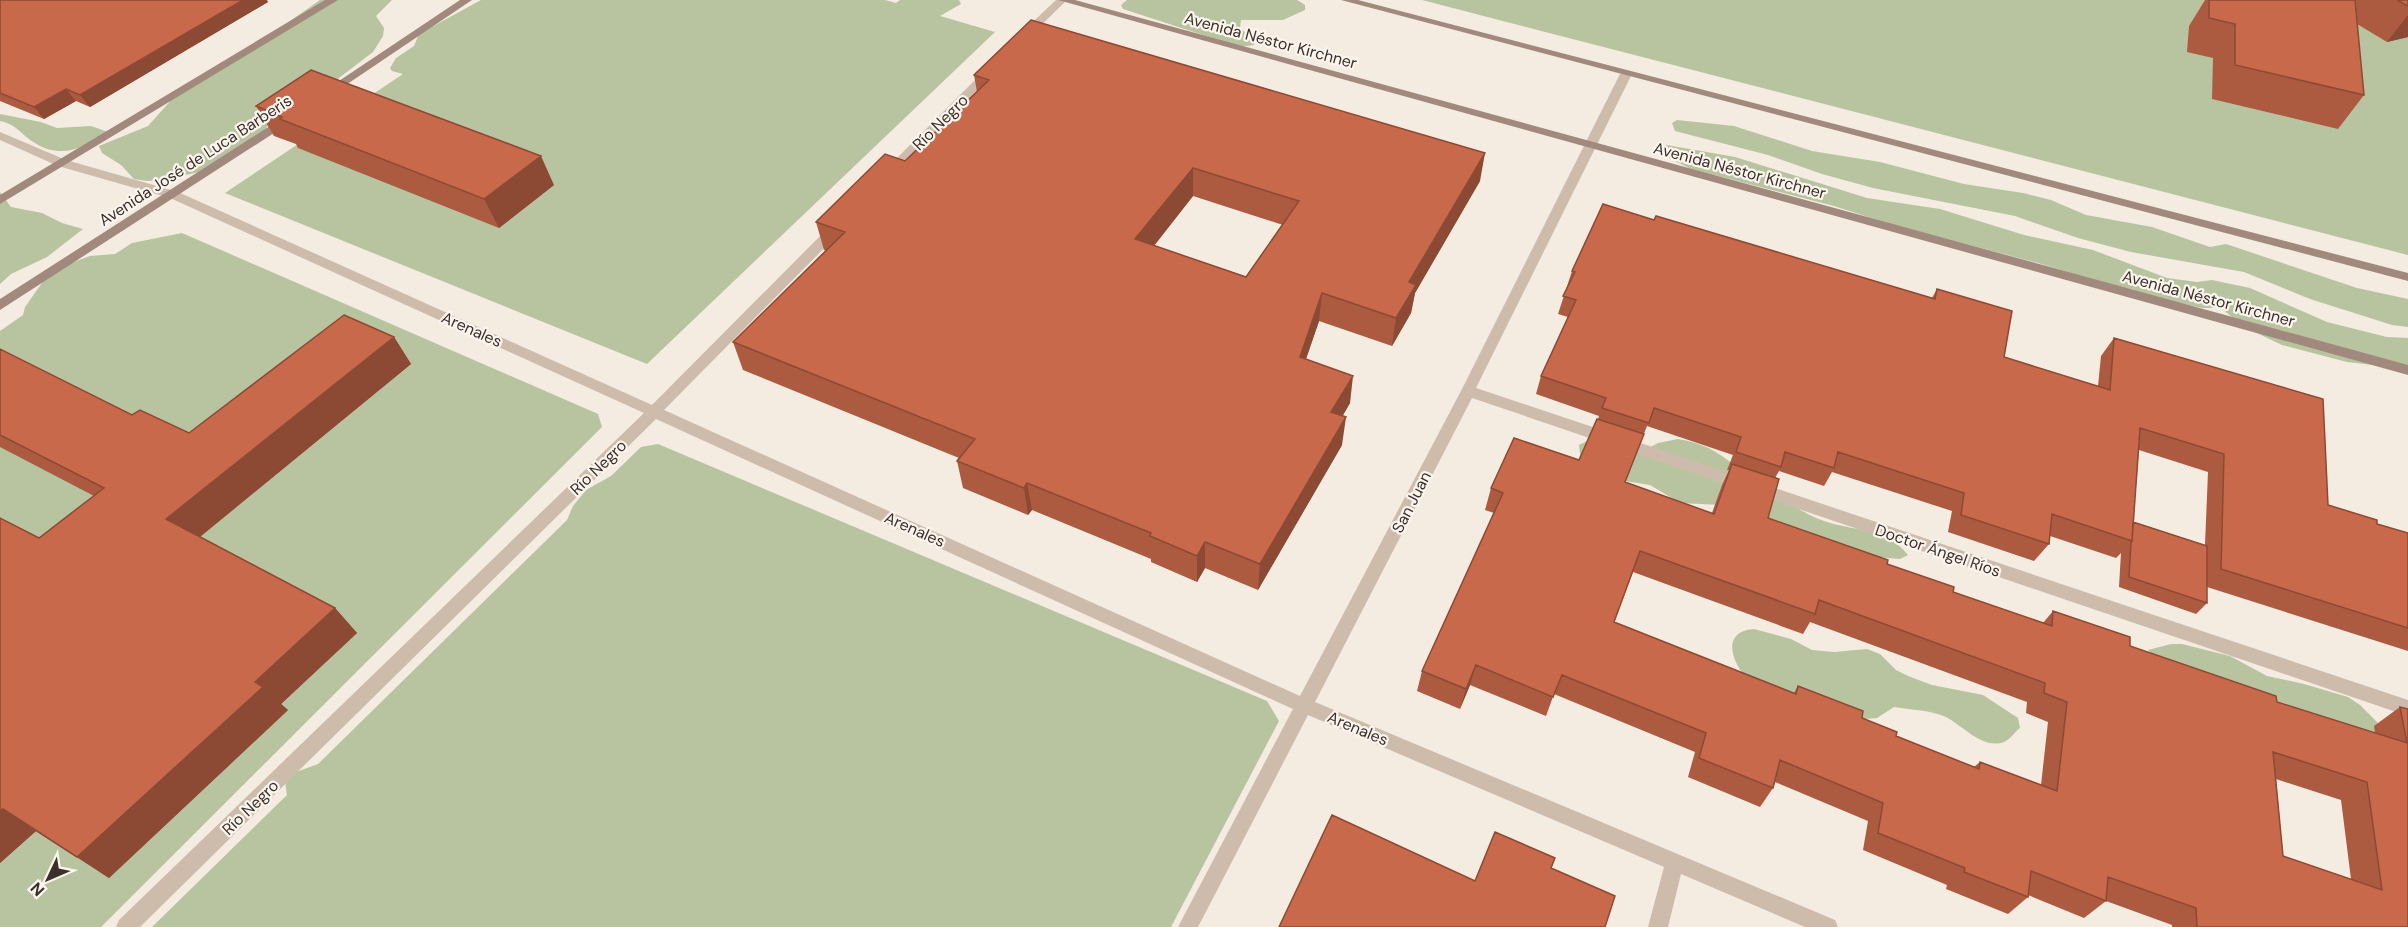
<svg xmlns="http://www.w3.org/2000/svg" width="2408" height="927" font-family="'DM Sans',sans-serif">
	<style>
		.green { fill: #b8c4a0 }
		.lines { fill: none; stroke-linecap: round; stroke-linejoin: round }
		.minor { fill: #cdbbac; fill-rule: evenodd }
		.secondary { fill: #a18a7d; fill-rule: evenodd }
		.wall { fill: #ac5a40; fill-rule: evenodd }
		.shaded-wall { fill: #8c4a34 }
		.building { fill: #c8694b; stroke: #8c4a34; stroke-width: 1.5; fill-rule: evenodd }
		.labels { text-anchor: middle; stroke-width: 4.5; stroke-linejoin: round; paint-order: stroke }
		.street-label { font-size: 16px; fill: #3b302b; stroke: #fbf5ee }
	</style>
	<rect width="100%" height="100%" fill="#f4ebe1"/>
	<!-- green -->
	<path class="green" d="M320,0h72l-16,16 8,12 -1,8 -10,16 -51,39 -44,22 -14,18 -65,41 -35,8 -17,1 -13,-2 -13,-14 -19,-12 -3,-7 49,-20 25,-28 33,-26 57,-32z
		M481,0h404l11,3 4,-3h59l2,4 -21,12 55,16 -348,332 -422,-171 178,-119 -11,-3 -2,-3 6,-10 18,-12 5,-12z
		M1127,0h170l8,5v5l-22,10h-42l-1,8 16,13 -2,4 -14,2 -117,-38 -2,-4z
		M1422,0h986v255z
		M0,114l41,8 16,6 34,-2 17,6c-22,15 -47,28 -73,11 -14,-8 -17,-18 -35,-22z
		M1677,120l57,6 78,25 68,11 84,22 59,9 28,7 35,15 66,12 58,20 16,-3 131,44 51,11v28l-16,-2 -82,-26 -66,-27 -113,-20 -53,-14 -63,-22 -142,-28 -51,-14 -54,-19 -93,-24 -3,-8z
		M1667,145l68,12 132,41 73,11 84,26 69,15 74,28 30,4 15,-2 38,8 77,34 60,15 21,1v31l-61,-7 -65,-17 -38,-18 -23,-19h-19l-55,-12 -109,-33 -148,-39 -56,-18 -143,-37 -24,-12 -6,-9z
		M0,192l11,15 31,6 20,10 21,6 -36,28 -36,17 -11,10z
		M182,233l416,181 4,13 -501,500h-101v-596l23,-16 2,-8 19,-27 16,-13 30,-11 25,-2 17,-11z
		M1678,439c22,3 40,12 57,27 15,13 58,41 77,50 31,16 73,9 96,39l-8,4 -36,-3 -143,-51 -41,-2 -30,-18 -44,-7 -25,-16 -2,-17 8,-4 56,10 15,-8z
		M658,444l609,257 12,20 -108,206h-1019l135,-132 -2,-14 11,-9 22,-8 249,-244 6,-14 13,-16 25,-14 30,-29z
		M1754,629l37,10 21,11 22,2 33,-3 13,5 16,16 12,6 24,9 51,10 35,23 2,10c-5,4 -9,10 -14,13 -21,11 -44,-16 -60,-24 -15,-7 -35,-7 -52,-10l-17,11 -13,1c-25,-6 -50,-13 -76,-20 -8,-3 -19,-4 -26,-8 -22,-11 -50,-59 -8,-62z
		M2171,644h11l48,12 37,20 37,8 44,13 12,8 24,24 -3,8 -210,-66 -23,-21z"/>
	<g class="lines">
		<!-- minor -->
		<path class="minor" d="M1056,0h11l-38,37h-8v-4z
			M989,69l4,1v4l-101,103h-8l-2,-3 2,-3 101,-101z
			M1626,71l6,3 -156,314 932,312v16l-936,-318 -157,304 520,218 3,7h-33l-124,-53 -13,53h-20l16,-60 -356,-152 -110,212h-20l115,-218 -637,-290 -516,508h-24l3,-7 525,-507 -474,-215 -112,-32 -58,-26v-8l66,28 112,32 474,213 179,-180h10l1,3 -1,3 -177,179 636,286 161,-305 159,-317z"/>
		<!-- secondary -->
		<path class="secondary" d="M325,0h13l-338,204v-9z
			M460,0h12l-141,95h-8l-2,-2z
			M1058,0h17l1333,365v10z
			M1341,0h17l1050,273v8z
			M287,115l4,1v6l-291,188v-11z"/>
	</g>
	<!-- wall -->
	<path class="wall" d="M0,0l268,2 -178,105 -14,-6 -32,18 -44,-18z
		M2205,0h203v37l-21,5 -30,-18 7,71 -26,34 -126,-30 1,-41 -26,-6 2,-26z
		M974,75l506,106 -65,112 -4,20 -19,33 -73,-25 -13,38 44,44 -8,13v29l-84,145 -53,-22 -8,14 -46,-20v-3l-119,-49 -4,5 -65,-27 -6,-27 2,-3 -216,-88 -10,-28 93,-91 -2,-1 -8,-28 89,-61 72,-69zM1193,196l90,29 -37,52 -92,-31z
		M256,106l298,79 -55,43 -201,-80 -2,-4 -22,-8z
		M1654,220l278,78 5,-9 67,68 94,29 3,-30 13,-18 214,167 49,19 31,9v118l-201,-64v16l-11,11 -77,-27 2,-34 -5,5 -66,-22 -1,8 -15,17 -86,-29 4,-21 -120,-39 -8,14 -45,-15 -4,7 -7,40 119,46 66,28 90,31 10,-12 77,35 147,56 98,31 -1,-7 26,-19 8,2v218h-236v-2l-66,-24 -22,17 -56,-23v2l-20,17 -62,-25 1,-4 -84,-35 5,-29 -93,-39 -2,6 -13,19 -72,-30 7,-25 -141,-58 -8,22 -76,-31 -10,24 -43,-18 5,-20 72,-158 -9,-3 6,-22 88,-28 19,-41 1,-3 -63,-22 5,-18 27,-59 -10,-3 14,-43zM1647,426l86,29 -6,15h2l-7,15 -10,28 -87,-31zM2139,450l69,22 -3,73 -72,-23zM1633,572l170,62 7,-12 217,80 -1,11 22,9 -7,63 -61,-23 -6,5 -78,-31 -98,-50 -4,7 -180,-71zM2276,779l65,21 10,79 -68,-23z
		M394,337l17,27 -211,173 135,71 22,25 -76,71 7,6 -179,168 -73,-47 -36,32v-345l39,20 55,-42 -94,-49v-98l132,66 57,18z"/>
	<!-- shaded-wall -->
	<path class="shaded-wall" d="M243,0h24l1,2 -178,105 -10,-12z
		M2408,15v22l-21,5z
		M66,89l10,12 -32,18 -10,-12z
		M1485,153l-5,28 -65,112 -4,20 -19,33 4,-28 13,-36z
		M541,156l13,29 -55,43 -15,-29z
		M1193,168v28l-56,71 -2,-28z
		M1322,293l-3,28 -22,64 3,-28z
		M394,337l17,27 -220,180 -25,-25z
		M1353,376l-3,27 -21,37 2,-28z
		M1346,417l-4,28 -84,145 2,-26z
		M1027,483l5,27 -4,5 -4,-27z
		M1205,542v26l-8,14v-26z
		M335,608l22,25 -76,71 7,6 -179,168 -32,-21 178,-175z
		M1476,665l-6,20 -10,24 6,-20z
		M3,809l33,22 -36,32v-52z"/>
	<!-- building -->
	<path class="building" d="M0,0h243l-163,95 -14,-6 -32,18 -34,-14z
		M2209,0h146l9,95 -129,-30v-41l-26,-6z
		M2397,0h11v6z
		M1031,20l454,133 -76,129 7,3 -20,33 -74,-25 -22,64 53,19 -22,36 15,5 -86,147 -55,-22 -8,14 -47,-20 1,-3 -124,-50 -3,5 -67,-27 18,-22 -242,-97 112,-110 -29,-10 69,-68 20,7 84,-81 -15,-5zM1193,168l106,33 -53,76 -111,-38z
		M311,70l230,86 -57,43 -204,-80 2,-2 -26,-11z
		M1603,204l51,16 2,-4 279,83 2,-10 75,22 -8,46 106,33 4,-52 209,61 5,106 49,15v4l31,9v95l-187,-59 3,-115 -84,-26 -8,113 -80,-27 -3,30 -88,-29 3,-22 -126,-41 -4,16 -49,-16 -4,15 -45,-15 5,-15 -87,-29 -5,15 -47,-15 4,-10 -65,-22 35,-76 -13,-4 12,-24 -3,-1z
		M344,315l50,22 -228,182 169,89 -80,74 8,5 -186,170 -74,-48 -3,2v-293l39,20 65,-50 -104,-53v-86l132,66 8,-5 49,23z
		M1597,419l47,15 -19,48 89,32 18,-50 47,15 -11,39 120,42 -1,4 67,23 -1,5 99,34 1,-15 77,26v9l146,50 1,6 130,41 -7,-36 8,2v218h-211l-1,-19 -88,-31 -2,24 -75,-30 -3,26 -64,-25 1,-4 -87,-35 5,-30 -103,-43 -7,28 -74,-30 7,-25 -144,-58 -9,22 -77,-32 -10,24 -44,-18 81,-178 -12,-5 23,-50 65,22zM1640,551l175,63 4,-14 226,83 -1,10 23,9 -10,89 -77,-29 -1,7 -83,-33 1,-4 -35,-14 1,-7 -65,-25 -2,8 -182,-72zM2273,752l94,30 15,108 -99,-34z
		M2133,522l74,24v57l-78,-26 2,-35 1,-1z
		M1332,815l143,66 20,-49 60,26 -4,10 64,28 -10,31h-326z"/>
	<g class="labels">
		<!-- street labels -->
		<g class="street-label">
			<text transform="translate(1271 40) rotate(15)" y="6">Avenida Néstor Kirchner</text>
			<text transform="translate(940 122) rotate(-45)" y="6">Río Negro</text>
			<text transform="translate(195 160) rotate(-33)" y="6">Avenida José de Luca Barberis</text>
			<text transform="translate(1740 170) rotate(15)" y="6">Avenida Néstor Kirchner</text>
			<text transform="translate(2209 298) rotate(15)" y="6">Avenida Néstor Kirchner</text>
			<text transform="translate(472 329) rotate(24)" y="6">Arenales</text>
			<text transform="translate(598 467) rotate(-44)" y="6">Río Negro</text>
			<text transform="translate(1411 502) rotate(-63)" y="6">San Juan</text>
			<text transform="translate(915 529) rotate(24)" y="6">Arenales</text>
			<text transform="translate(1938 550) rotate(19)" y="6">Doctor Ángel Ríos</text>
			<text transform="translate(1358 728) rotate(23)" y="6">Arenales</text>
			<text transform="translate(250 807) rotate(-44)" y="6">Río Negro</text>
		</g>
	</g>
	<!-- north arrow -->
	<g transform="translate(48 879) rotate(226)" stroke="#fbf5ee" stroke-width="4.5" paint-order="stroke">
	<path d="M0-4.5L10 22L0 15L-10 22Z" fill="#3b302b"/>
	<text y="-9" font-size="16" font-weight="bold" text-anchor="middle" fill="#3b302b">N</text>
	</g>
</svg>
